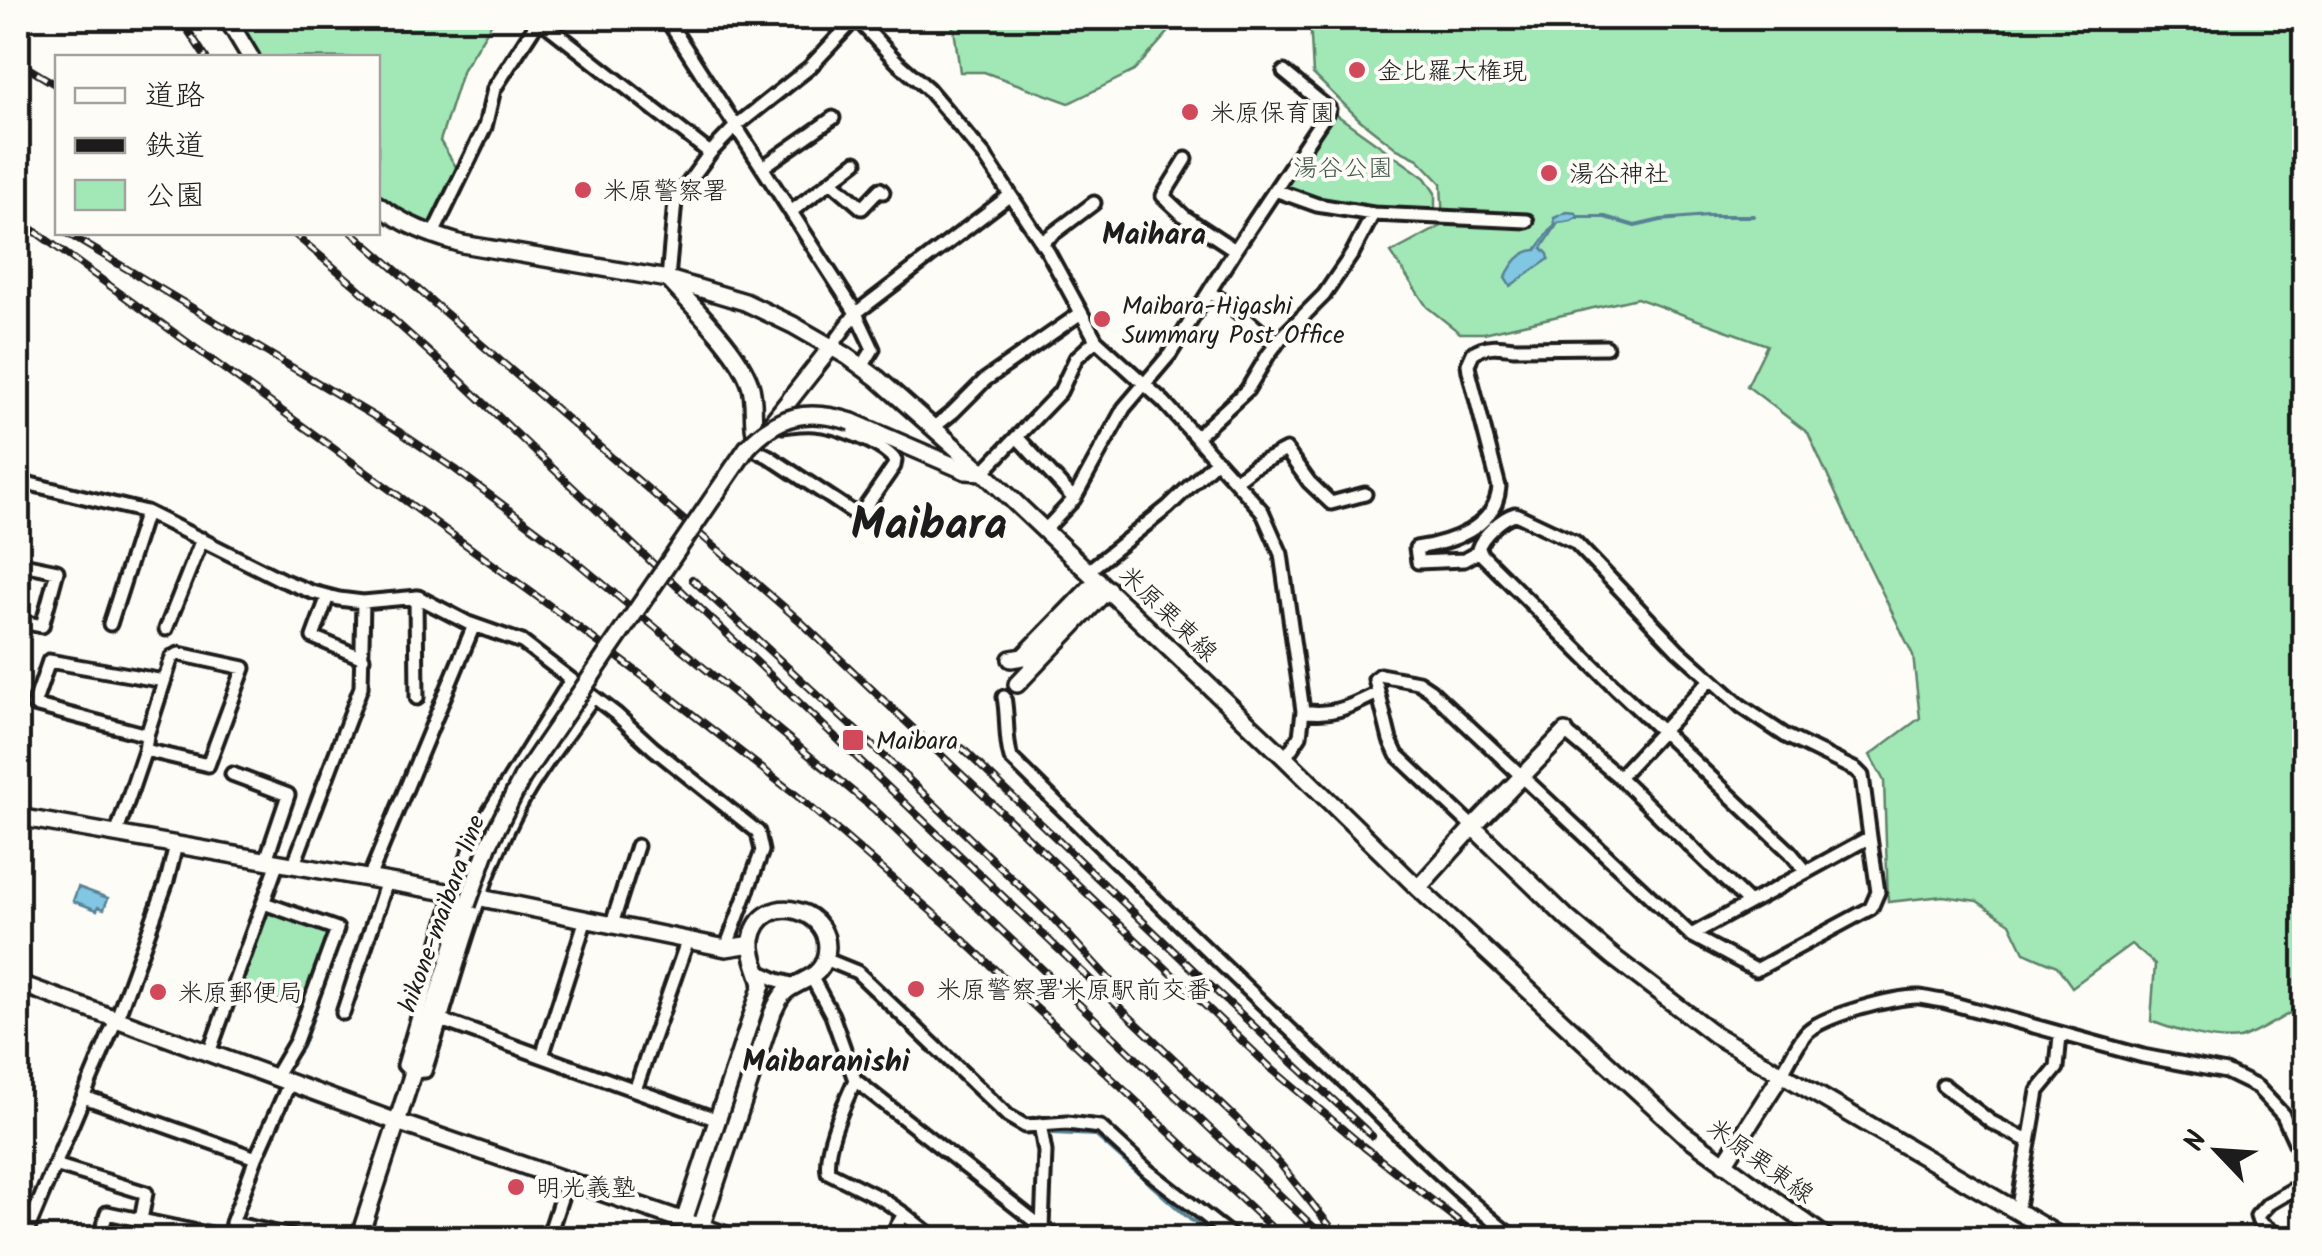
<svg xmlns="http://www.w3.org/2000/svg" width="2322" height="1256" font-family="Kalam,'Klee One',sans-serif">
	<style>
		.green { fill: #a1e8b6; stroke: #5e8269; stroke-width: 2.5 }
		.water { fill: #81c6e2; stroke: #598293; stroke-width: 2.5 }
		.lines { fill: none; stroke-linecap: round; stroke-linejoin: round }
		.stream { stroke: #598293; stroke-width: 4 }
		.street-casing { stroke: #1c1c1c; stroke-width: 19 }
		.secondary-casing { stroke: #1c1c1c; stroke-width: 22 }
		.street { stroke: #fdfcf7; stroke-width: 11 }
		.secondary { stroke: #fdfcf7; stroke-width: 15 }
		.rail-casing { stroke: #1c1c1c; stroke-width: 8 }
		.rail { stroke: #fdfcf7; stroke-width: 4; stroke-dasharray: 11; stroke-linecap: butt }
		.secondary-bridge-casing { stroke: #1c1c1c; stroke-width: 22; stroke-linecap: butt }
		.secondary-bridge { stroke: #fdfcf7; stroke-width: 15 }
		.poi-dot { fill: #d1495b; stroke: #fdfcf7; stroke-width: 4 }
		.labels { text-anchor: middle; stroke-width: 8; stroke-linejoin: round; paint-order: stroke }
		.poi-label { font-size: 25px; fill: #1c1c1c; stroke: #fdfcf7; text-anchor: start }
		.park-label { font-size: 25px; fill: #44594a; stroke: #fdfcf7 }
		.street-label { font-size: 25px; fill: #1c1c1c; stroke: #fdfcf7 }
		.quarter-label { font-size: 30px; font-weight: bold; fill: #1c1c1c; stroke: #fdfcf7 }
		.town-label { font-size: 45px; font-weight: bold; fill: #1c1c1c; stroke: #fdfcf7 }
	</style>
	<rect width="100%" height="100%" fill="#fdfcf7"/>
	<filter id="ink" filterUnits="userSpaceOnUse"><feTurbulence type="fractalNoise" baseFrequency=".01" numOctaves="2"/><feDisplacementMap in="SourceGraphic" scale="20" xChannelSelector="R" yChannelSelector="G"/><feConvolveMatrix kernelMatrix="1 2 1 2 8 2 1 2 1" color-interpolation-filters="sRGB"/></filter>
	<g filter="url(#ink)">
		<!-- green -->
		<path class="green" d="M233,18h262l-32,51 -23,72 18,29 -25,54 -30,-13 -25,-18v-135l-120,-1z
			M946,18h235l-47,53 -65,32 -85,-31h-24l-6,-43z
			M1310,18h994v987c-15,8 -51,31 -65,34 -22,4 -66,-9 -88,-18l4,-57 -24,-20 -59,43 -15,-21 -33,-14 -14,-29 -33,-22 -34,-5 -55,6 -4,-121 -14,-26 50,-37 -7,-63 -51,-104 -54,-118 -61,-47 20,-41 -130,-47 -153,35h-24l-33,-26 -36,-54 52,-28 -2,-42 -23,-24 -21,-10 -37,-29 -47,-46z
			M1334,113l91,65 10,15v16c-50,0 -100,1 -147,-19l-2,-5z
			M265,911l61,21 3,5 -29,70 -61,-24z"/>
		<!-- water -->
		<path class="water" d="M1567,212l9,1 2,4 -7,4 -13,2 -16,25 6,6 1,5 -39,27 -5,-8c7,-14 15,-27 31,-28l19,-26 -1,-6z
			M78,887l30,11 -4,11 -6,-2 -1,3 -24,-9z
			M246,1161l5,5 -24,62 27,6 2,4h-13l-40,-9 2,-5 17,4z"/>
		<g class="lines">
			<!-- stream -->
			<path class="stream" d="M1578,217h27l30,9 26,-6 46,-4h46
				M291,1063l11,-16 13,-35
				M1053,1133l42,2 96,85 18,8 12,10
				M177,1220l29,7"/>
			<!-- street casing -->
			<g class="street-casing">
				<path id="street" d="M666,18l190,295 17,36 -11,18
					M856,18l41,44 31,27 56,66 64,97 48,88 68,62 98,109 19,43 22,157 -3,25 -15,22
					M539,19l171,134
					M1186,159l-23,37 22,21 50,33
					M763,167l70,-49
					M831,181l31,27 18,-19 3,3
					M792,211l64,-49
					M1373,214l154,7
					M432,236l53,-109 9,-38 46,-71
					M1041,243l53,-40
					M668,279l7,-78 35,-48 26,-27 73,-58 47,-50
					M1209,292l22,14 45,39
					M832,346l24,-33 153,-117
					M933,428l20,-16 32,-32 96,-67
					M1017,437l57,62
					M1196,437l51,-47 21,-35 13,-17 43,-43 28,-41 21,-40 -56,-9 -42,-15
					M753,449l15,7 89,59 5,-3 32,-46 1,-6c-14,-17 -59,-35 -81,-36 -10,-1 -22,1 -32,2
					M983,472l77,-80 16,-34 20,-18
					M18,481l128,31 136,68 30,12 27,7 24,3 55,-5 50,26 54,19 94,72 37,34 105,84 4,19 -36,97
					M1235,481l18,-14 33,-17 23,32 22,21 34,-9
					M1044,531l30,-32 50,-91 46,-54 65,-104 94,-141 -45,-37
					M1480,551l-16,9 -46,2 -2,-14c34,-5 80,-20 83,-61l-30,-116 -1,-7 5,-11c12,-9 26,-7 41,-5l92,-1
					M18,563l39,8 -15,55 -24,-5
					M1088,571l80,-64 48,-46
					M328,596l-15,41 50,21
					M416,597l1,101
					M110,624l36,-112
					M166,629l36,-90
					M571,680l-93,150 -24,63 -50,172 7,7 14,-1 16,-51 194,70 53,-151
					M1004,697c4,20 1,42 7,61 108,107 218,214 329,319 57,55 112,112 174,161
					M1303,711c29,6 50,-6 75,-18
					M1565,732l54,45 130,126
					M147,735l-113,-30 15,-44 115,20
					M232,774l56,21 -22,65
					M1619,777l91,-97
					M1473,827l-76,-72 -7,-15 -15,-61 5,-4 38,7 12,8 261,245 65,35 115,-62 7,-16 -8,-55 -179,98
					M116,835l29,-85 2,-15 25,-78 7,-3 65,14 -36,97 -63,-15
					M294,864l67,-177 2,-85
					M1805,870l-15,-18 -173,-163 -135,-134 -4,-6c4,-13 23,-31 37,-35l7,3 53,25 103,108 63,56 45,30 70,34 6,6 8,61
					M369,878l105,-253
					M264,903l73,26 -41,112 -21,36
					M612,924l25,-78
					M825,959l32,13 151,144 17,10 42,-3 33,4 48,44 86,67
					M760,972l17,8 18,5
					M812,978l20,37 23,65c-11,25 -31,66 -27,92l54,27 22,15 -14,24
					M343,1013l44,-132
					M441,1020c22,-74 44,-152 82,-220 20,-37 47,-68 70,-103
					M209,1053l69,-191
					M542,1056l44,-137
					M1781,1075c8,-13 15,-30 25,-42 15,-17 90,-37 113,-36 8,1 16,3 24,4l200,55 83,16 31,15 26,28 21,46
					M855,1080l187,147
					M1943,1085l48,37 37,19
					M635,1090l83,30
					M84,1097l172,61 34,-76
					M1040,1124l5,28 -3,75 15,11
					M256,1158l-24,65 67,15
					M55,1165l91,28 -5,27
					M2017,1212l21,-121 19,-23 3,-33
					M904,1214l30,24
					M24,1238l96,-228 47,-129 9,-36
					M99,1238l8,-25 119,25
					M548,1238l19,-58
					M2281,1238l-22,-16 -2,-6 11,-12 36,-21"/>
			</g>
			<!-- secondary casing -->
			<g class="secondary-casing">
				<path id="secondary" d="M227,18l24,40
					M378,205c26,20 53,30 84,39l206,35 77,23 48,23 54,31 30,22 106,94 302,286 133,130 265,245 144,105
					M668,279c25,28 70,70 82,105 6,18 1,37 6,54
					M852,422l114,49 17,1
					M766,430l66,-84
					M1011,659l12,-2 75,-77
					M1017,684l91,-95
					M18,817l463,81 245,50 26,-4
					M1473,827l95,92 45,38 102,78 348,203
					M1418,888l55,-61 92,-95
					M467,905l-70,217 337,116
					M18,983l379,139 -38,116
					M1724,1164l57,-89
					M684,1221l78,-236c-3,-15 -12,-30 -10,-45 8,-53 88,-31 73,19 -6,20 -26,21 -40,33 -6,6 -8,12 -12,20l-72,215"/>
			</g>
			<!-- street -->
			<use href="#street" class="street"/>
			<!-- secondary -->
			<use href="#secondary" class="secondary"/>
			<!-- rail casing -->
			<g class="rail-casing">
				<path id="rail" d="M180,18l26,40
					M18,62l40,24
					M18,219l528,384 127,96 128,100 145,125 337,314
					M65,232l327,195 63,42 100,75 320,266 450,428
					M292,232l65,55 103,93 776,738 45,47 56,70
					M352,232l448,389 473,449 91,77 116,91
					M692,579l210,194 150,144 65,71
					M962,748l239,229 171,159"/>
			</g>
			<!-- rail -->
			<use href="#rail" class="rail"/>
			<!-- secondary-bridge casing -->
			<g class="secondary-bridge-casing">
				<path id="secondary-bridge" d="M467,905l21,-59 34,-68 225,-330c31,-34 61,-40 105,-26"/>
			</g>
			<!-- secondary-bridge -->
			<use href="#secondary-bridge" class="secondary-bridge"/>
		</g>
	</g>
	<!-- markers -->
	<g class="poi-dot">
		<circle cx="1357" cy="70" r="10"/>
		<circle cx="1190" cy="112" r="10"/>
		<circle cx="1549" cy="173" r="10"/>
		<circle cx="583" cy="190" r="10"/>
		<circle cx="1102" cy="319" r="10"/>
		<rect x="841" y="728" width="24" height="24" rx="5"/>
		<circle cx="916" cy="989" r="10"/>
		<circle cx="158" cy="992" r="10"/>
		<circle cx="516" cy="1187" r="10"/>
	</g>
	<g class="labels">
		<!-- poi labels -->
		<g class="poi-label">
			<text x="1377" y="79">金比羅大権現</text>
			<text x="1210" y="121">米原保育園</text>
			<text x="1569" y="182">湯谷神社</text>
			<text x="603" y="199">米原警察署</text>
			<text x="1122" y="314">Maibara-Higashi<tspan x="1122" dy="29">Summary Post Office</tspan></text>
			<text x="876" y="749">Maibara</text>
			<text x="936" y="998">米原警察署米原駅前交番</text>
			<text x="178" y="1001">米原郵便局</text>
			<text x="536" y="1196">明光義塾</text>
		</g>
		<!-- park labels -->
		<g class="park-label">
			<text x="1343" y="176">湯谷公園</text>
		</g>
		<!-- street labels -->
		<g class="street-label">
			<text transform="translate(1169 613) rotate(44)" y="9">米原栗東線</text>
			<text transform="translate(441 913) rotate(-70)" y="9">hikone-maibara line</text>
			<text transform="translate(1761 1160) rotate(36)" y="9">米原栗東線</text>
		</g>
		<!-- quarter labels -->
		<g class="quarter-label">
			<text x="1154" y="244">Maihara</text>
			<text x="826" y="1071">Maibaranishi</text>
		</g>
		<!-- town labels -->
		<g class="town-label">
			<text x="929" y="539">Maibara</text>
		</g>
	</g>
	<!-- margin -->
	<rect width="2322" height="1256" fill="none" stroke="#fdfcf7" stroke-width="60"/>
	<rect x="30" y="30" width="2262" height="1196" fill="none" stroke="#1c1c1c" stroke-width="4" filter="url(#ink)"/>
	<!-- legend -->
	<rect x="55" y="55" width="325" height="180" fill="#fdfcf7" stroke="#a3a29f" stroke-width="2.5"/>
	<rect x="75" y="88" width="50" height="15" fill="#fdfcf7" stroke="#a3a29f" stroke-width="2.5"/>
	<text x="145" y="105" font-size="30" fill="#1c1c1c">道路</text>
	<rect x="75" y="138" width="50" height="15" fill="#1c1c1c" stroke="#a3a29f" stroke-width="2.5"/>
	<text x="145" y="155" font-size="30" fill="#1c1c1c">鉄道</text>
	<rect x="75" y="180" width="50" height="30" fill="#a1e8b6" stroke="#a3a29f" stroke-width="2.5"/>
	<text x="145" y="205" font-size="30" fill="#1c1c1c">公園</text>
	<!-- north arrow -->
	<g transform="translate(2217 1151) rotate(295)" stroke="#fdfcf7" stroke-width="8" paint-order="stroke">
	<path d="M0-8L18 38L0 25L-18 38Z" fill="#1c1c1c"/>
	<text y="-15" font-size="28" font-weight="bold" text-anchor="middle" fill="#1c1c1c">N</text>
	</g>
</svg>
